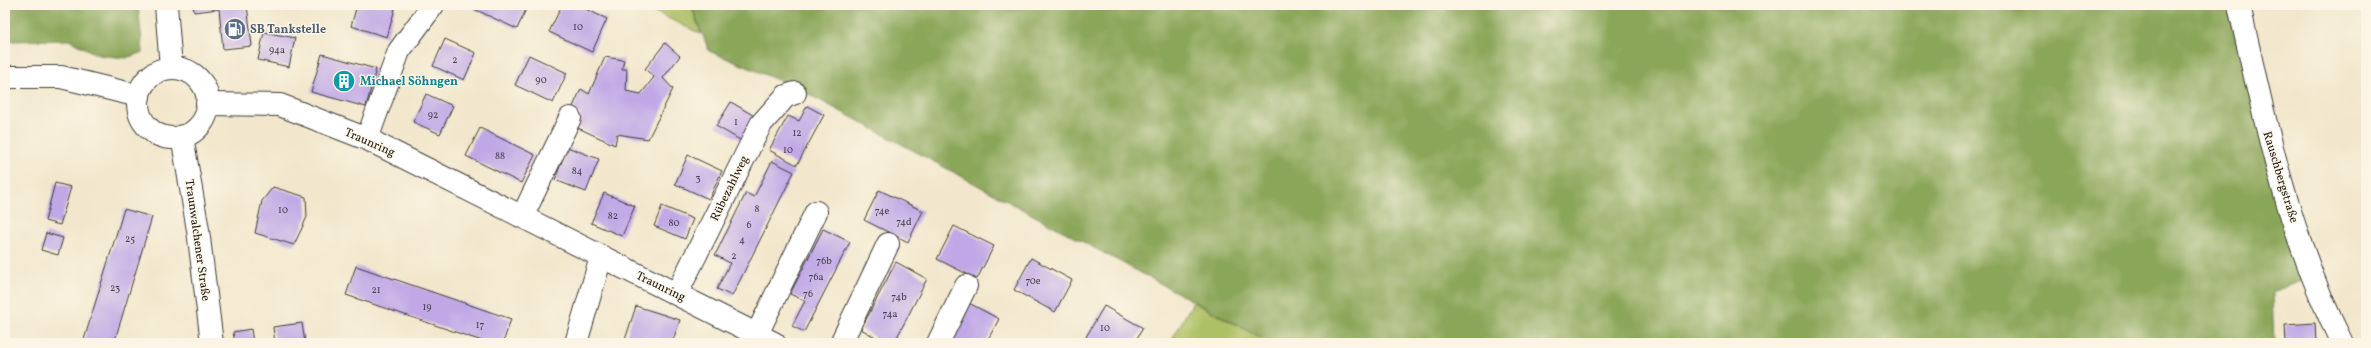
<svg xmlns="http://www.w3.org/2000/svg" width="2371" height="348" font-family="Vollkorn,serif">
	<style>
		.green { fill: #adc063; stroke: #646e40 }
		.forest { fill: #8aa659; stroke: #53613a }
		.building { fill: #c0a8e6 }
		.lines { fill: none; stroke-linecap: round; stroke-linejoin: round }
		.minor-casing { stroke: #3c3a36; stroke-width: 24 }
		.major-casing { stroke: #3c3a36; stroke-width: 24 }
		.minor { stroke: #fff; stroke-width: 22 }
		.major { stroke: #fff; stroke-width: 22 }
		.labels { text-anchor: middle; stroke-width: 3; stroke-linejoin: round; paint-order: stroke }
		.number-label { font-size: 10px; fill: #453f4e }
		.service-label { font-size: 12px; font-weight: bold; fill: #4e5e75; stroke: #fcf5e5; text-anchor: start }
		.culture-label { font-size: 12px; font-weight: bold; fill: #0d838f; stroke: #fcf5e5; text-anchor: start }
		.street-label { font-size: 12px; fill: #1c1c1c; stroke: #fcf5e5 }
	</style>
	<rect width="100%" height="100%" fill="#fcf5e5"/>
	<filter id="ink" filterUnits="userSpaceOnUse"><feTurbulence type="fractalNoise" baseFrequency=".025" numOctaves="2"/><feDisplacementMap in="SourceGraphic" scale="8" xChannelSelector="R" yChannelSelector="G"/><feConvolveMatrix kernelMatrix="1 2 1 2 8 2 1 2 1" color-interpolation-filters="sRGB"/></filter>
	<filter id="wash" filterUnits="userSpaceOnUse"><feTurbulence type="fractalNoise" baseFrequency=".012" numOctaves="4" result="noise"/><feDisplacementMap in="SourceGraphic" scale="16" xChannelSelector="R" yChannelSelector="G"/><feGaussianBlur stdDeviation="0.9" result="paint"/><feColorMatrix in="noise" values="0 0 0 0 0 0 0 0 0 0 0 0 0 0 0 0 0 1.4 0 .05"/><feComposite in="paint" operator="in"/></filter>
	<g filter="url(#wash)">
		<rect width="100%" height="100%" fill="#f2e7cc"/>
		<!-- green -->
		<path class="green" d="M641,5h50l10,29z
			M1193,302l78,41h-101z"/>
		<!-- forest -->
		<path class="forest" d="M5,5h133l5,47 -17,6 -28,-3 -29,-15 -64,1z
			M691,5h1536l75,276 -30,11 2,51h-1003l-472,-254 -90,-38z"/>
		<g id="blocks">
			<!-- building -->
			<path class="building" d="M193,5h54l5,41 -29,3 -4,-40 -25,3z
				M357,5h39l-9,32 -36,-11z
				M476,5h52l-11,24 -43,-20z
				M562,5h15l30,14 -15,33 -43,-20z
				M264,32l31,6 -6,29 -31,-7z
				M445,39l31,14 -12,27 -31,-14z
				M665,43l15,13 -17,22 10,11 -25,50 -31,-5 -2,11 -39,-18 5,-13 -10,-3 10,-22 8,5 16,-37 19,3 -2,9h5l-1,22 15,3 13,-17 -9,-8z
				M322,54l54,15 -10,38 -55,-15z
				M529,55l38,18 -14,30 -38,-18z
				M426,94l27,12 -13,28 -27,-12z
				M731,102l25,15 -14,24 -26,-15z
				M807,106l17,9 -27,50 -28,-15 19,-34 11,5z
				M480,128l55,27 -14,28 -55,-27z
				M567,147l32,12 -13,33 -31,-12z
				M688,155l34,16 -13,28 -34,-15z
				M772,161l22,11 -62,124 -15,-7 13,-26 -15,-8 31,-62 8,4z
				M55,183l16,4 -11,38 -15,-4z
				M273,187l33,10 1,20 -13,28 -39,-12 7,-32z
				M879,190l44,21 -15,31 -44,-22z
				M604,193l31,13 -13,30 -31,-13z
				M662,206l31,13 -8,20 -31,-13z
				M124,209l28,8 -15,50 -23,76h-31z
				M954,226l40,20 -17,33 -40,-20z
				M823,229l27,13 -46,90 -12,-6 13,-25 -15,-7z
				M46,233l17,5 -5,17 -17,-5z
				M1031,258l41,22 -17,32 -41,-22z
				M896,262l31,17 -33,64h-22l3,-6 -14,-8z
				M356,266l155,53 -8,24h-15l-142,-48z
				M967,302l32,17 -13,24h-40z
				M636,306l44,14 -8,23h-48z
				M1104,306l39,22 -9,15h-38l-10,-6z
				M302,323l3,20h-30l-2,-16z
				M2315,323l1,20h-30l-1,-18z
				M251,329l2,14h-18l-2,-11z"/>
		</g>
	</g>
	<g filter="url(#ink)">
		<use href="#blocks" fill-opacity="0" stroke="#3c3a36" stroke-width="1"/>
		<g class="lines">
			<!-- minor casing -->
			<g class="minor-casing">
				<path id="minor" d="M2239,5c25,115 50,232 103,338
					M5,77h56l78,19
					M207,104l73,1 87,34 407,204
					M367,139l32,-88 34,-46
					M522,217l48,-99
					M677,293l84,-169 25,-28 9,-3
					M757,334l59,-122
					M576,343l25,-86
					M841,343l47,-99
					M938,343l28,-57"/>
			</g>
			<!-- major casing -->
			<g class="major-casing">
				<path id="major" d="M166,5l5,63
					M138 103a35 35 0 1 1 70 0a35 35 0 1 1-70 0Z
					M182,136l16,94 14,113"/>
			</g>
			<!-- minor -->
			<use href="#minor" class="minor"/>
			<!-- major -->
			<use href="#major" class="major"/>
		</g>
	</g>
	<!-- icons -->
	<defs>
		<g id="fuel-disc" transform="scale(1.15)"><circle r="9.5" fill="#5c6f8a" stroke="#fcf5e5"/><path d="M-5.5-6h7V0h2V4h1.3V-2.5L3-4.5l.8-.8L6-3V5H2.5V1h-1V6h-7ZM-4.2-4.7v3.2H.2V-4.7Z" fill="#fff"/></g>
		<g id="building-disc" transform="scale(1.15)"><circle r="9.5" fill="#0f9aa8" stroke="#fcf5e5"/><path d="M-4-6H4V6H1V3H-1V6H-4ZM-2.5-4.3h1.7v1.8h-1.7ZM.8-4.3h1.7v1.8H.8ZM-2.5-1h1.7V.8h-1.7ZM.8-1h1.7V.8H.8Z" fill="#fff"/></g>
	</defs>
	<g fill-rule="evenodd">
		<use href="#fuel-disc" x="235" y="29"/>
		<use href="#building-disc" x="344" y="81"/>
	</g>
	<g class="labels">
		<!-- number labels -->
		<g class="number-label">
			<text x="578" y="30">10</text>
			<text x="277" y="53">94a</text>
			<text x="455" y="63">2</text>
			<text x="541" y="83">90</text>
			<text x="433" y="118">92</text>
			<text x="736" y="125">1</text>
			<text x="797" y="136">12</text>
			<text x="788" y="153">10</text>
			<text x="500" y="159">88</text>
			<text x="577" y="174">84</text>
			<text x="698" y="181">3</text>
			<text x="757" y="212">8</text>
			<text x="283" y="213">10</text>
			<text x="882" y="214">74e</text>
			<text x="613" y="219">82</text>
			<text x="904" y="225">74d</text>
			<text x="674" y="226">80</text>
			<text x="749" y="228">6</text>
			<text x="130" y="242">25</text>
			<text x="742" y="243">4</text>
			<text x="734" y="259">2</text>
			<text x="824" y="264">76b</text>
			<text x="816" y="280">76a</text>
			<text x="1033" y="284">70e</text>
			<text x="115" y="291">23</text>
			<text x="376" y="293">21</text>
			<text x="808" y="297">76</text>
			<text x="899" y="300">74b</text>
			<text x="427" y="310">19</text>
			<text x="890" y="317">74a</text>
			<text x="480" y="328">17</text>
			<text x="1105" y="331">10</text>
		</g>
		<!-- service labels -->
		<g class="service-label">
			<text x="250" y="33">SB Tankstelle</text>
		</g>
		<!-- culture labels -->
		<g class="culture-label">
			<text x="360" y="85">Michael Söhngen</text>
		</g>
		<!-- street labels -->
		<g class="street-label">
			<text transform="translate(370 142) rotate(24)" y="4">Traunring</text>
			<text transform="translate(2281 177) rotate(73)" y="4">Rauschbergstraße</text>
			<text transform="translate(729 188) rotate(-64)" y="4">Rübezahlweg</text>
			<text transform="translate(198 240) rotate(82)" y="4">Traunwalchener Straße</text>
			<text transform="translate(661 286) rotate(26)" y="4">Traunring</text>
		</g>
	</g>
	<!-- margin -->
	<rect width="2371" height="348" fill="none" stroke="#fcf5e5" stroke-width="20"/>
</svg>
